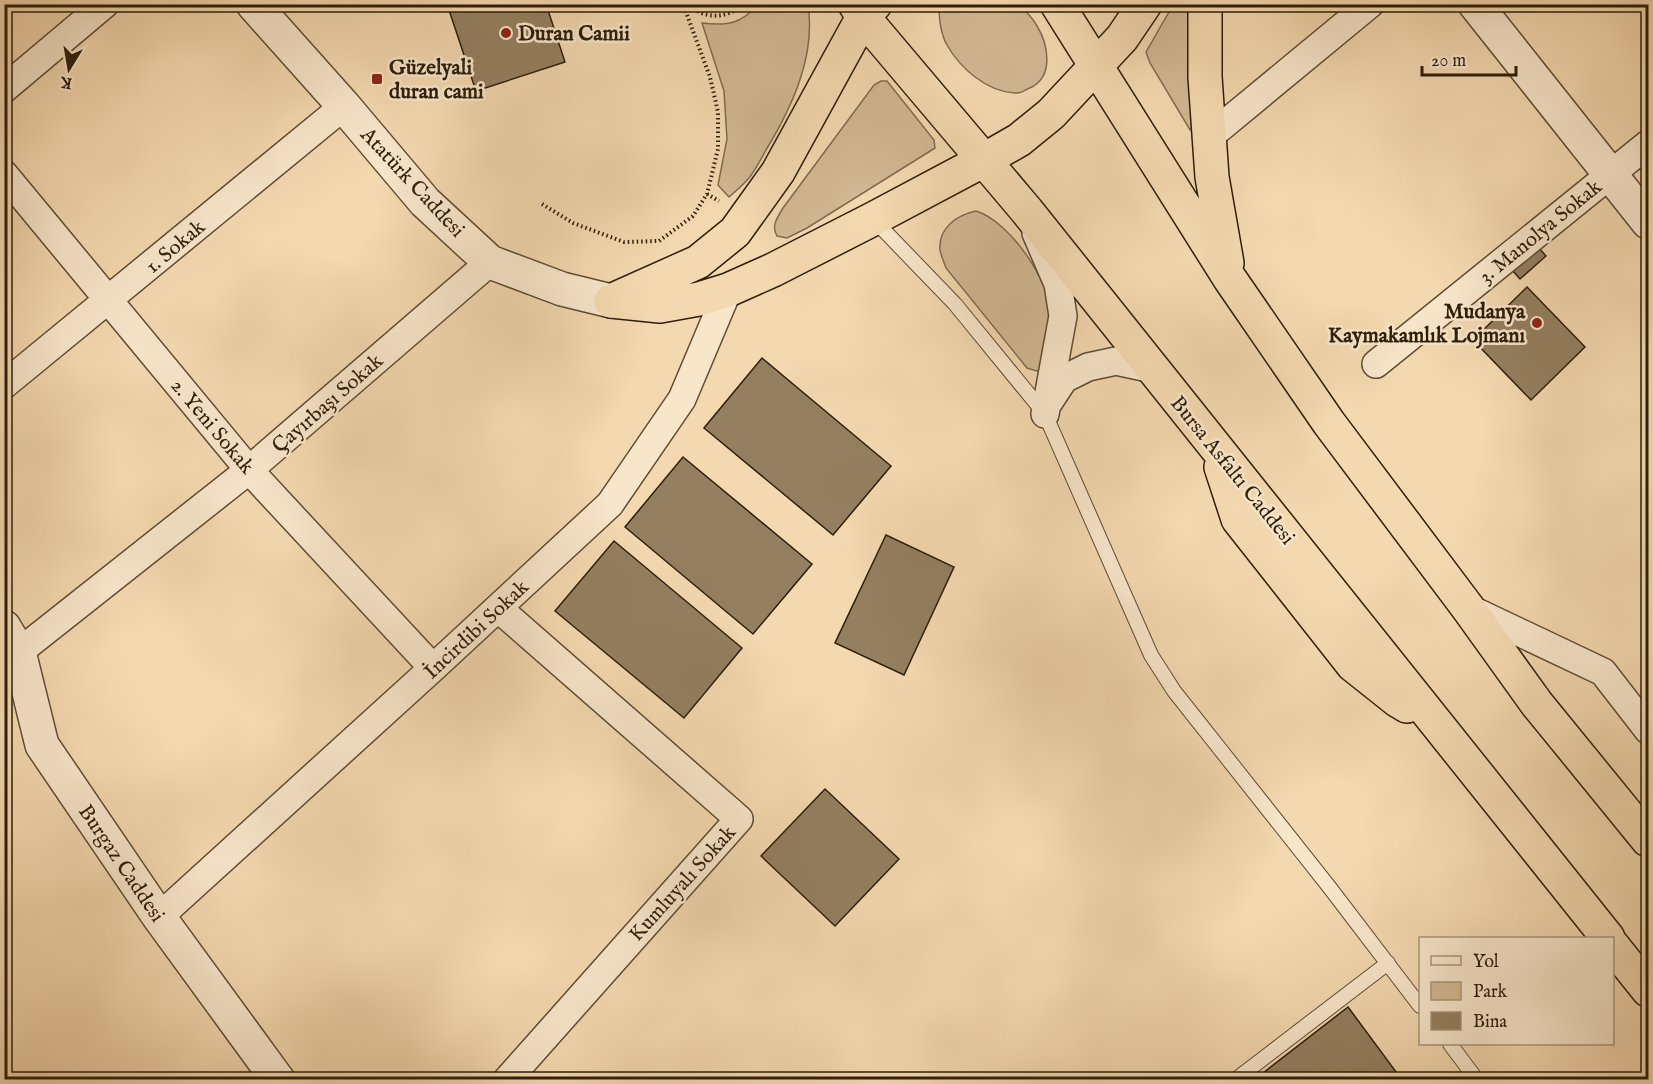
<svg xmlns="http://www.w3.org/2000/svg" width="1653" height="1084" font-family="'IM FELL English',serif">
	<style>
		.green { fill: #d2b893; stroke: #806b4f; stroke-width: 1.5 }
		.building { fill: #947f60; stroke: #2d1e0b; stroke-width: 1.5 }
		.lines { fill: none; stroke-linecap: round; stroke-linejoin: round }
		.service-casing { stroke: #5f4c34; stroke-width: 16 }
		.minor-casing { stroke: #5f4c34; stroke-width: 30 }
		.tertiary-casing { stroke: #5f4c34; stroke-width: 36 }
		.trunk-casing { stroke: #2d1e0b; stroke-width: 36 }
		.path { stroke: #2d1e0b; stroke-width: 4; stroke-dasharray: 1.5 3; stroke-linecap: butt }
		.service { stroke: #f8e6cb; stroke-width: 14 }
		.minor { stroke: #f8e6cb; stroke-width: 27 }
		.tertiary { stroke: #f8e6cb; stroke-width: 33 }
		.trunk { stroke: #f4d8af; stroke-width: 33 }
		.poi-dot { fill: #8f2418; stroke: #f8e6cb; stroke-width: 2 }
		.labels { text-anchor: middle; stroke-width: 5; stroke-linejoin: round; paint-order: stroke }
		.poi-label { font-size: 21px; font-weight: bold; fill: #2d1e0b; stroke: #f8e6cb; text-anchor: start }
		.street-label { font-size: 21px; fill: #2d1e0b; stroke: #f8e6cb }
	</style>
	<rect width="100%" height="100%" fill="#f4d8af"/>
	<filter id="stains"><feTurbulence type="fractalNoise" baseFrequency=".00333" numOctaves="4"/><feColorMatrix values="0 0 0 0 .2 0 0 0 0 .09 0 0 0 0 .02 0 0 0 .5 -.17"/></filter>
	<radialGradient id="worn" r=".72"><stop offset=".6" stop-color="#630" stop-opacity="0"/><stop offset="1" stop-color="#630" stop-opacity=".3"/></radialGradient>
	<!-- green -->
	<path class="green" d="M758,5h50c8,51 -16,102 -42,145 -5,9 -10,19 -17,28 -6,7 -13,13 -20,19l-11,-12 9,-46 -3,-48 -22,-68c26,3 38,1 56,-18z
		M939,5h81c6,7 13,13 17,21 11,18 17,49 -5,61 -6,2 -11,7 -17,6 -28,-1 -55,-25 -68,-48 -7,-12 -8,-27 -8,-40z
		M1173,5h20l3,117 -6,8 -40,-67 -4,-11z
		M881,81h6l47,59 1,8 -128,80 -20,10 -10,-2c-6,-10 0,-18 6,-28l91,-123z
		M976,211c33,10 75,70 75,105 0,17 -4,34 -6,51l-8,4 -10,-3 -81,-100c-2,-6 -5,-12 -6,-18 -2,-22 17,-35 36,-39z"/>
	<!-- building -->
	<path class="building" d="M447,4h99l19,58 -89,29z
		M1530,238l16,18 -26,23 -16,-18z
		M1527,287l58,60 -54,53 -58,-60z
		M762,358l129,108 -58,69 -129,-107z
		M683,457l129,107 -59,70 -128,-107z
		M886,535l68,32 -50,108 -69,-32z
		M614,541l128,107 -58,70 -129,-107z
		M825,789l74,70 -64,67 -74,-70z
		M1348,1007l54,73h-148z"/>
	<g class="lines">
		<!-- service casing -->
		<g class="service-casing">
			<path id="service" d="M873,219l82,85 90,110 106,241 23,36 156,197 90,118
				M1450,1044l27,36
				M1235,1080l153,-117"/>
		</g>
		<!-- minor casing -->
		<g class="minor-casing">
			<path id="minor" d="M4,89l101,-85
				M1209,137l161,-133
				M4,174l245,296 184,198
				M1036,233l22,51 5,32 -18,98
				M1376,364l272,-220
				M4,385l340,-279
				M1049,402l15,-23 24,-12 28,-6 37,8
				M498,608l241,211 -232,261
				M1468,608l135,64 45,58
				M19,652l230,-182 241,-208
				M159,917l274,-249 177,-164 72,-105 46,-109"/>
		</g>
		<!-- tertiary casing -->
		<g class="tertiary-casing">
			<path id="tertiary" d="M253,4l91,102 81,96 65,60 72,27 49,12
				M1475,4l173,218
				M4,627l15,25 23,93 117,172 119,163"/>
		</g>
		<!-- trunk casing -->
		<g class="trunk-casing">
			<path id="trunk" d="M855,4l8,13 164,194 581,727
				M1057,4l173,275 99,144 139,185 69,96 111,136
				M1205,4v73l7,100 15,86
				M613,300l85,-38 37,-30 43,-60 85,-155 12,-13
				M611,301l49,5 39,-7 29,-9 45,-20 100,-51 111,-59 35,-20 32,-26 71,-76 23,-34
				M1221,467l17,52 115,146 44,35 10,6
				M1612,945l36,45"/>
		</g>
		<!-- path -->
		<path class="path" d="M686,4c19,15 39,16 58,0
			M707,194l12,7
			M542,204l31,19 51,19 35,-1 34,-25 14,-22 11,-45v-37l-8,-35 -27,-73"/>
		<!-- service -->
		<use href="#service" class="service"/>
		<!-- minor -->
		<use href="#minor" class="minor"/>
		<!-- tertiary -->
		<use href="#tertiary" class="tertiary"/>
		<!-- trunk -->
		<use href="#trunk" class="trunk"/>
	</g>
	<!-- markers -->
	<g class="poi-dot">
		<circle cx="506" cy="33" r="6"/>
		<rect x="371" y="73" width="12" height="12" rx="3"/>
		<circle cx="1537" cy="323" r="6"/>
	</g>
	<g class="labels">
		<!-- poi labels -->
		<g class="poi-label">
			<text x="518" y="40">Duran Camii</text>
			<text x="389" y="74">Güzelyali<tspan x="389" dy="24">duran cami</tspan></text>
			<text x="1525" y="318" text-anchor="end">Mudanya<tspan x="1525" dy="24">Kaymakamlık Lojmanı</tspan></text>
		</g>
		<!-- street labels -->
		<g class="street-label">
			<text transform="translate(413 182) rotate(47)" y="7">Atatürk Caddesi</text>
			<text transform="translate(1540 231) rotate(-39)" y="7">3. Manolya Sokak</text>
			<text transform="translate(175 246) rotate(-40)" y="7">1. Sokak</text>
			<text transform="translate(327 403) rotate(-41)" y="7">Çayırbaşı Sokak</text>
			<text transform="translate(213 426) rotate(50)" y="7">2. Yeni Sokak</text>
			<text transform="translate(1233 470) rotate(51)" y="7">Bursa Asfaltı Caddesi</text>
			<text transform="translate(476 629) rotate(-43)" y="7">İncirdibi Sokak</text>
			<text transform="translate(122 863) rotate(56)" y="7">Burgaz Caddesi</text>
			<text transform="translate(682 883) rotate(-48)" y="7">Kumluyalı Sokak</text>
		</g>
	</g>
	<!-- margin -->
	<rect width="1653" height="1084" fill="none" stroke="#f4d8af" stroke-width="24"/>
	<rect x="6" y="6" width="1641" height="1072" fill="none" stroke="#2d1e0b" stroke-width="3"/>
	<rect x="12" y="12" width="1629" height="1060" fill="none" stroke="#2d1e0b" stroke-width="1.5"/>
	<!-- legend -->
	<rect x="1419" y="937" width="195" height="108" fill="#f8e6cb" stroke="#a7967e" stroke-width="1.5"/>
	<rect x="1431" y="956" width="30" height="9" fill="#f8e6cb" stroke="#a7967e" stroke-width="1.5"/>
	<text x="1473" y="967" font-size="18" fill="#2d1e0b">Yol</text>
	<rect x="1431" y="982" width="30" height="18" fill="#d2b893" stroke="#a7967e" stroke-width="1.5"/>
	<text x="1473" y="997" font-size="18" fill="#2d1e0b">Park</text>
	<rect x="1431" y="1012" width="30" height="18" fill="#947f60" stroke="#a7967e" stroke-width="1.5"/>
	<text x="1473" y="1027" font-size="18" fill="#2d1e0b">Bina</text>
	<!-- north arrow -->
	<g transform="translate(69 69) rotate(191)" stroke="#f8e6cb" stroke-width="4.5" paint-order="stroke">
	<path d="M0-4.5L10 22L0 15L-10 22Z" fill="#2d1e0b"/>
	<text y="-9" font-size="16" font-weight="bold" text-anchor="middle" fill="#2d1e0b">K</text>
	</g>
	<!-- scale -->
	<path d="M1422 66v9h94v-9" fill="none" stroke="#2d1e0b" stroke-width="3"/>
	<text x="1431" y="66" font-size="18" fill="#2d1e0b" stroke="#f8e6cb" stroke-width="4.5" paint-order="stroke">20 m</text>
	<rect width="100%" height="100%" filter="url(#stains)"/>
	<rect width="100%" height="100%" fill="url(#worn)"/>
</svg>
